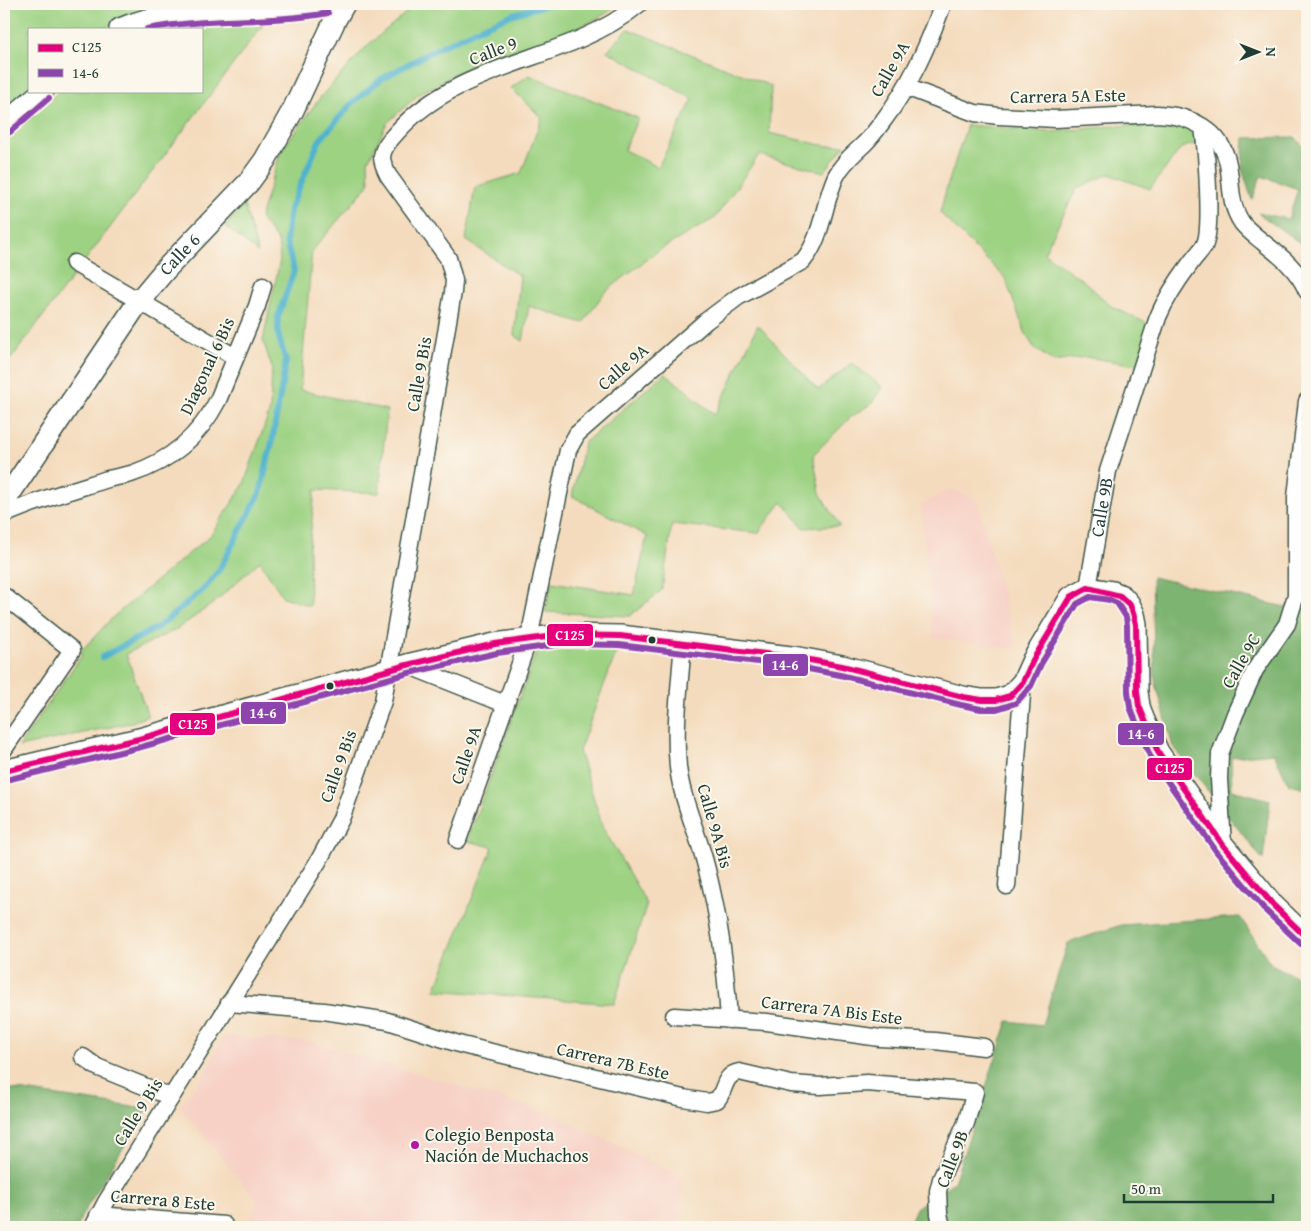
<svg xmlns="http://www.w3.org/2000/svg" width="1311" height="1231" font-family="'Gentium Book Plus',serif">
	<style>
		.built { fill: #f7d1c6 }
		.green { fill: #9dd283; stroke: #5e885c }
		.forest { fill: #7eb471; stroke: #4e7852 }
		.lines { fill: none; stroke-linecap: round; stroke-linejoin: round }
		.stream { stroke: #4fb2ce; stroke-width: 6 }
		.minor-casing { stroke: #3f5549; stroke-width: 19 }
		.tertiary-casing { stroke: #3f5549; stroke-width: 24 }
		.minor { stroke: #fff; stroke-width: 16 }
		.tertiary { stroke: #fff; stroke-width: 21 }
		.bus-1-casing { stroke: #fbf7ec; stroke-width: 10 }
		.bus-2-casing { stroke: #fbf7ec; stroke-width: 10 }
		.bus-1 { stroke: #e5007d; stroke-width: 6 }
		.bus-2 { stroke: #8e44ad; stroke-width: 6 }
		.bus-dot { fill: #1f3d34; stroke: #fbf7ec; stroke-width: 2 }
		.poi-dot { fill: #b5179e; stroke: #fbf7ec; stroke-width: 2 }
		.labels { text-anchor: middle; stroke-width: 4; stroke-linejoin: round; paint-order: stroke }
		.street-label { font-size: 18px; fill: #1f3d34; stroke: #fbf7ec }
		.poi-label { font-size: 18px; fill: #1f3d34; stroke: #fbf7ec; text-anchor: start }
		.line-badge { stroke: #fbf7ec; stroke-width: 2 }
		.badge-label { font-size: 14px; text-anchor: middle; font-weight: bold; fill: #fff }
	</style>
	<rect width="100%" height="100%" fill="#fbf7ec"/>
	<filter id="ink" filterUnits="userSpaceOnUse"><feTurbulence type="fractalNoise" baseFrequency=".02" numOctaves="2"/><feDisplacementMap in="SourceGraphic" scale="10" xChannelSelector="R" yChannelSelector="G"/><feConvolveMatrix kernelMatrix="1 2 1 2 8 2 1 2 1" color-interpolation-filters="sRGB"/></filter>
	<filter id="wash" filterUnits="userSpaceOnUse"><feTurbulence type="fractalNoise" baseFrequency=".0096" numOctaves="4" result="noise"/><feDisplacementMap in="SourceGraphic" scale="20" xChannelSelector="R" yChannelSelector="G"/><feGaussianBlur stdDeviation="1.12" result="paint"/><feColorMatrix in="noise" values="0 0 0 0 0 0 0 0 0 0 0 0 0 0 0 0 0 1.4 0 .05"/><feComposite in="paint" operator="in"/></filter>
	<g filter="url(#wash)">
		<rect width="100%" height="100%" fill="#f4dbbd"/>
		<!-- built -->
		<path class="built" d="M951,488l26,12 40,149 -84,-11 -12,-133z
			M224,1036l85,5 243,73 131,63 -4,49 15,1h-447l11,-26 -78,-94 20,-26z"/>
		<!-- green -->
		<path class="green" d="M4,4h159l-14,2 -47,23h-73v62l-25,23z
			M416,4h201l-10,9 -30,16 -48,18 -44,11 -66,36 -32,29 -19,38 1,23 -57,67 -12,139 87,20 -8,83 -64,-3 -6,59 1,57 -27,-9 -23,-36 -45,41 -38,27 -51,25 22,62 -19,7 -110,24 63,-92 -2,-3 33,-35 98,-82 33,-51 26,-74 2,-42 -9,-28 17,-80 -2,-19 -18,-23 21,-67 42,-57 44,-48z
			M265,22l-261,346v-228l56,-49h141v-62h-30l37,-6z
			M628,29l143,57 -2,47 57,13 19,-1 -21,27 -65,-17 -44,63 -59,34 -52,41 -21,30 -54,-17 -6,35 -9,-6 6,-59 -54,-36 9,-53 46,-14 21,-55 -31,-30 18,-13 109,43 -14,32 34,17 35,-68 -86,-48z
			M1169,124l25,5 3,14 -16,5 -31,41 -41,-15 -32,14 -33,65 41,29 26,24 39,19 -13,40 -52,-8 -31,5 -20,-14 -9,-16 -20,-54 -65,-65 6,-23 21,-65 84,7 62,-6z
			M244,205l14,48 -33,-27z
			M758,325l60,65 34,-27 30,24 -10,16 -21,14 -38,38 7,38 20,33 -36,2 -22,-26 -24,31 -86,-9 -10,66 -32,26 -85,-4 7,-30 82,13 13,-59 -75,-40 12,-53 81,-70 50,42z
			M619,645l-40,106 24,77 44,76 -33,100 -179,-14 58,-143 -26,-6 69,-188z"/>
		<!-- forest -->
		<path class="forest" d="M1295,137l12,14v97l-49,-35 30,6 10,-30 -37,-13 -9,24 -10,-31 2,-31z
			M1307,575v214l-18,-4 -15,-32 -43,4 1,33 38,10 -7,60 -90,-113 -18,-67 -3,-103 147,33z
			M1240,917l31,47 36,18v245h-399l8,-19 38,-26 54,-161 34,4 26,-82 53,-18z
			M4,1088l143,21 -66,108 -3,10h-74z"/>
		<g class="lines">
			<!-- stream -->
			<path class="stream" d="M102,657l56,-30 46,-38 15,-19 41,-77 12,-51 14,-81 -8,-27v-17l16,-46 -8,-30 4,-32 29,-68 33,-38 29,-24 57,-31 38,-18 37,-16 36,-10"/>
		</g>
	</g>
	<g filter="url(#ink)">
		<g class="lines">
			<!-- minor casing -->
			<g class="minor-casing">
				<g id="minor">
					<path d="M906,87l69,26 24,3 56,3 102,-5c32,1 64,15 71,50 4,21 1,40 14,59 6,8 15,14 22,20 18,14 34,27 43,48"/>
					<path d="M74,263l161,94"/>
					<path d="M4,515c33,-15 69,-25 104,-36 8,-2 15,-3 23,-5 40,-13 68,-37 87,-74l39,-94 6,-20"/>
					<path id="s1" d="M1088,588l20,-117 50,-154c8,-19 20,-37 32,-53 4,-6 10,-12 14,-18 9,-15 2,-98 -1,-119"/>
					<path d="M4,596l68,54 -68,99"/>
					<path d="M683,642c-3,42 -9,84 -5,125 4,34 20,66 28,99 13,50 20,102 23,154"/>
					<path d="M407,665l98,39"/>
					<path d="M458,840l71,-202 39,-188 9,-16 129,-113 32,-24 65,-36c20,-24 20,-57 33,-85 7,-14 19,-23 30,-34 6,-6 11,-13 17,-21 28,-37 44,-73 60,-117"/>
					<path d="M1223,845l-4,-66 1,-25 15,-40 20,-44 32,-46 9,-29v-98l11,-96"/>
					<path d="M1007,886l16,-204"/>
					<path d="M229,1003l95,8 64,10 74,24 221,53 24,4 10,-2c9,-10 6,-25 22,-28l52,12 29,2 47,-3 108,9 -9,31 -25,56 -3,12 1,23 3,13"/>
					<path d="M674,1016l93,6 113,16 55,3 49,6"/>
					<path d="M83,1057l14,10 74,30"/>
					<path d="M98,1215l126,10"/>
					<path d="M93,1227l13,-25 213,-342 22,-41 42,-118 70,-409 1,-12 -6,-22 -60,-83c-3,-6 -6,-12 -6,-18 1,-11 9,-18 16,-26 46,-52 120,-66 182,-92 21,-9 41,-20 59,-35"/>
				</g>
			</g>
			<!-- tertiary casing -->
			<g class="tertiary-casing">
				<g id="tertiary">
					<path d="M120,29c66,-29 137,-8 206,-25"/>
					<path d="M4,125l39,-34"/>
					<path id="s2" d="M4,502l135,-201 26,-31 84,-88 16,-22 28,-50 42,-90 9,-16"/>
					<path d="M4,771l135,-32 268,-74 88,-21 66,-9 59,1 179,22 43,8 121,31 19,3h14l14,-4 13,-14 10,-22 38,-63 17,-9 25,4 9,4 7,8 5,10 2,10 1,68 2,14 4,12 15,34 65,93 50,60 34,33"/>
				</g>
			</g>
			<!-- minor -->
			<use href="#minor" class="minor"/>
			<!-- tertiary -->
			<use href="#tertiary" class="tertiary"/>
			<!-- bus-1 casing -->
			<g class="bus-1-casing">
				<path id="bus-1" d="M1088,588l32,8 10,9 3,8 3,11 1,68 2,14 19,46 65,93 50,60 34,33
					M4,771l135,-32 268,-74 88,-21 66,-9 59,1 179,22 43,8 121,31 19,3h14l14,-4 13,-14 10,-22 38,-63 17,-9"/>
			</g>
			<!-- bus-2 casing -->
			<g class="bus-2-casing">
				<path id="bus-2" d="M147,29c60,-12 121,-5 181,-16
					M10,132l39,-34
					M6,780l135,-33 268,-74 88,-20 65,-9 57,1 179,22 42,8 121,30 20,4h16l19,-6 15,-17 10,-22 36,-60 13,-7 20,3 7,3 9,14 1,8 1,67 2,15 20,49 66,95 50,60 35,33"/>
			</g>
			<!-- bus-1 -->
			<use href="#bus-1" class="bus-1"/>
			<!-- bus-2 -->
			<use href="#bus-2" class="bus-2"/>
		</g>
	</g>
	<!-- markers -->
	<g class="bus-dot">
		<circle cx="652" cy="640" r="4.5"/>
		<circle cx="330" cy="686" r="4.5"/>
	</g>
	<circle class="poi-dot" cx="415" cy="1145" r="5"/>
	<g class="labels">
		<!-- street labels -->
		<g class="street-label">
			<text transform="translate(493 51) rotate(-21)" y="6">Calle 9</text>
			<text transform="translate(890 69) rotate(-60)" y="6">Calle 9A</text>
			<text transform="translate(1068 96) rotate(-1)" y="6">Carrera 5A Este</text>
			<text dy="6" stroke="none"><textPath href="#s2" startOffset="304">Calle 6</textPath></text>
			<text transform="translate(207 366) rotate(-65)" y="6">Diagonal 6 Bis</text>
			<text transform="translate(623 367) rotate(-41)" y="6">Calle 9A</text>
			<text transform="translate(419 374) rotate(-80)" y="6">Calle 9 Bis</text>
			<text dy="6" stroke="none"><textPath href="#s1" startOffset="82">Calle 9B</textPath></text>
			<text transform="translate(1241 661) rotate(-60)" y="6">Calle 9C</text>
			<text transform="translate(466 755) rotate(-71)" y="6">Calle 9A</text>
			<text transform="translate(338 766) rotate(-70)" y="6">Calle 9 Bis</text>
			<text transform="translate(715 826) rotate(74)" y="6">Calle 9A Bis</text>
			<text transform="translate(832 1010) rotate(7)" y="6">Carrera 7A Bis Este</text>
			<text transform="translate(613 1061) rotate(13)" y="6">Carrera 7B Este</text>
			<text transform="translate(138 1112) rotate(-58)" y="6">Calle 9 Bis</text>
			<text transform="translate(952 1159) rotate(-69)" y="6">Calle 9B</text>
			<text transform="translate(163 1200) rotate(5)" y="6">Carrera 8 Este</text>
		</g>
		<!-- poi labels -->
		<g class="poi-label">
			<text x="425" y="1141">Colegio Benposta<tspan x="425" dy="21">Nación de Muchachos</tspan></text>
		</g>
	</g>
	<g class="line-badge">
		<rect x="546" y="623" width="48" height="24" rx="5" fill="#e5007d"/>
		<rect x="762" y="653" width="47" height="24" rx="5" fill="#8e44ad"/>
		<rect x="240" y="701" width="47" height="24" rx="5" fill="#8e44ad"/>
		<rect x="169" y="712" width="47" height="24" rx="5" fill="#e5007d"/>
		<rect x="1117" y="722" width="48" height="24" rx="5" fill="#8e44ad"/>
		<rect x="1146" y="757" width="47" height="24" rx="5" fill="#e5007d"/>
	</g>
	<g class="badge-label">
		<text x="570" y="640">C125</text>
		<text x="785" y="670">14-6</text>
		<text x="263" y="718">14-6</text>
		<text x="193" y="729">C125</text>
		<text x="1141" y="739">14-6</text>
		<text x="1170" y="773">C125</text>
	</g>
	<!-- margin -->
	<rect width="1311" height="1231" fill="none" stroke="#fbf7ec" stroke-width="20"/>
	<!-- legend -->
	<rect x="28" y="28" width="175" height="65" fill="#fbf7ec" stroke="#a3ada2"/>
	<rect x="38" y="44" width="25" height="8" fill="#e5007d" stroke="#a3ada2"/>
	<text x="72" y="52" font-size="15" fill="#1f3d34">C125</text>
	<rect x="38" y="69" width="25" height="8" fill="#8e44ad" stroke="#a3ada2"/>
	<text x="72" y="78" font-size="15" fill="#1f3d34">14-6</text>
	<!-- north arrow -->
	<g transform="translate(1258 52) rotate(90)" stroke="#fbf7ec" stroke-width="4" paint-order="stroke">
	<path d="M0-4L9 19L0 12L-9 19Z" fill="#1f3d34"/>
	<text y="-8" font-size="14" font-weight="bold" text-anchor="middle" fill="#1f3d34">N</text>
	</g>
	<!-- scale -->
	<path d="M1124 1194v8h149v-8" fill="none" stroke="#1f3d34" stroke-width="2.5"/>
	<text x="1131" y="1194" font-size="15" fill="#1f3d34" stroke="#fbf7ec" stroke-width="4" paint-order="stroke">50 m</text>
</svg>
